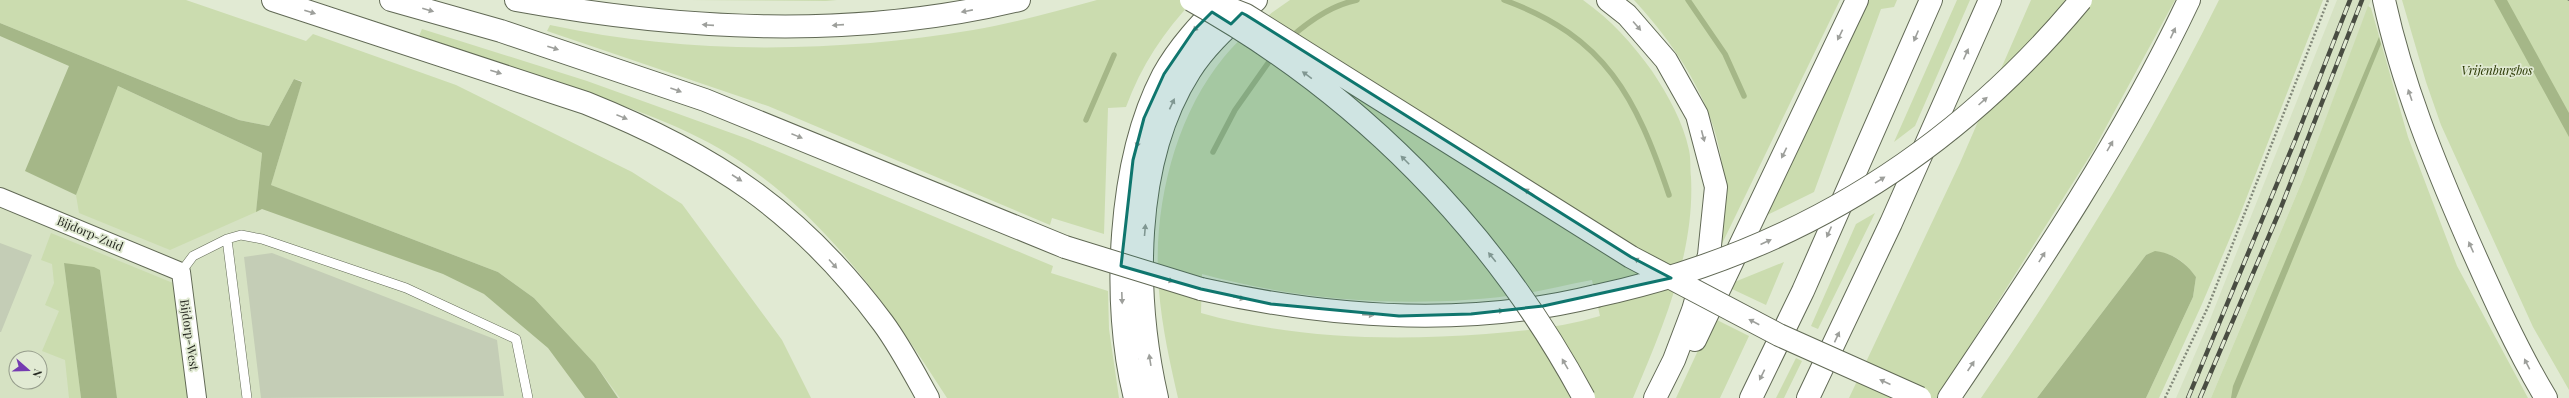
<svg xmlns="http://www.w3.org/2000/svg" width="2569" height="398" font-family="'Playfair Display',serif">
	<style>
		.built { fill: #d6e2c3; fill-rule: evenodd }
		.green { fill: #cbdcaf; fill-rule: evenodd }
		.water { fill: #a5b788 }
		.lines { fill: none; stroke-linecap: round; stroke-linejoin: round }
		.stream { stroke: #a5b788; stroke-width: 5.5 }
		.building { fill: #c4cdb6 }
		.service-casing { stroke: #616955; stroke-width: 10 }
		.minor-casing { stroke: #616955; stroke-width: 20 }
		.motorway-casing { stroke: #616955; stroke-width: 24 }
		.path { stroke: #828879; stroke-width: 2.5; stroke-dasharray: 2 2; stroke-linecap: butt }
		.service { stroke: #fff; stroke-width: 9 }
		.minor { stroke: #fff; stroke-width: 18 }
		.motorway { stroke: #fff; stroke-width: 22 }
		.rail-casing { stroke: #494d42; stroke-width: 4.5 }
		.rail { stroke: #e1ead3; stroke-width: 3; stroke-dasharray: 9; stroke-linecap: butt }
		.motorway-bridge-casing { stroke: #616955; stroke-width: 24; stroke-linecap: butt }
		.motorway-bridge { stroke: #fff; stroke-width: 22 }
		.oneway { fill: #9d9f9b }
		.marked { fill: #0f766e; fill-opacity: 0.2; stroke: #0f766e; stroke-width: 3; stroke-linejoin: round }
		.labels { text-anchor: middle; stroke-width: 3.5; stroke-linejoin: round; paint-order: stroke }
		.park-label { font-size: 12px; font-style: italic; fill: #283700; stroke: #e1ead3 }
		.street-label { font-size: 12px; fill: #262921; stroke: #e1ead3 }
	</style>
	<rect width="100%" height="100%" fill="#e1ead3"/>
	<!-- built -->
	<path class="built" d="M2337,0h34l-68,179 -92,219h-35l33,-76z
		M0,31l62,26 625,341h-687zM16,358h24v24h-24z"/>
	<!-- green -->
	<path class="green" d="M0,0h186l120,41 7,-7 143,51 176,87 50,32 100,136 29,58h-191l-25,-34 -61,-66 -36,-26 -227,-87 31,-104 -8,-2 -25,47 -30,-6 -239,-97z
		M689,0h148l-11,1z
		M1097,0h97c-30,31 -53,66 -68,107l-18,1 -4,126 -52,-16 -2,7 -282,-119 -221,-75 3,-6c138,30 284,28 423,5 42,-7 83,-19 124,-30z
		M1290,0h293c28,20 49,43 69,71 16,24 31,51 37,79 2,9 1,19 2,27 4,77 -29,152 -58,221h-455c-8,-35 -16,-71 -19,-107 -7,-79 14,-172 65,-234 18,-22 42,-41 66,-57zM1202,274c104,28 215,35 321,20 23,-4 46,-10 69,-14l8,36c-36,11 -76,15 -114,18 -96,7 -192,5 -285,-21z
		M1634,0h206l-122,252c2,-20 6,-41 6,-61 0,-73 -42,-139 -90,-191z
		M1865,0h32l-3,7 -13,2 -67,183 -53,26z
		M1957,0h13l-55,126 -21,16z
		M2031,0h144l-82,151 -156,247h-88l111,-235z
		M2219,0h104l-82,212 -39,92 -43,94h-13l47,-101 3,-20c-14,-18 -26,-28 -50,-22l-109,143h-56c88,-128 169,-259 238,-398z
		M2402,0h167v390l-36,-63 -92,-202 -15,-43z
		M2368,6l3,2 37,129 49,129 71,132h-317l92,-219z
		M422,29l165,52 161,58 305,127 -2,7 57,18 1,38 10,69h-172c-57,-89 -119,-179 -209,-238 -50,-33 -108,-52 -164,-71 -52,-18 -103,-35 -155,-53z
		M118,86l144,67 -6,59 -86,38 -91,-37 -3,-18z
		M1875,213l-57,116 -7,-3 45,-102z
		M51,233l122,50 18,115h-74l-17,-128 -36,-7 17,135h-12l-4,-38 -23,-9 17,-40 -14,-6 9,-22 -2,-19 -11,-4z
		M1784,262l-18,43 -34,-16v-6z
		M1713,318l36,18 -29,62h-44z
		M1796,358l6,3 -18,37h-8z"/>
	<!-- water -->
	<path class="water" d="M2494,0h13l62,113v24z
		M0,23l239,97 30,6 25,-47 8,3 -31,103 227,87 36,26 61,66 23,34h-33l-37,-50 -64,-54 -41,-20 -181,-65 -6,3 6,-59 -144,-67 -42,109 -51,-24 44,-105 -69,-30z
		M2379,37l2,7 -145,354h-5l2,-12z
		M2155,251c18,2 31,12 41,26l-3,20 -47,101h-109l109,-143z
		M64,263l30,4 6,3 17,128h-36z"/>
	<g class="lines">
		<!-- stream -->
		<path class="stream" d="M1504,0c102,37 132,97 165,195
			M1688,0l37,54 19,42
			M1290,38c19,-17 42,-33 67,-38
			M1086,120l28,-65
			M1213,152l22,-42 38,-54"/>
	</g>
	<!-- building -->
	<path class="building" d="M0,243l32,12 -31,77h-1z
		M272,253l225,87 7,56 -243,2 -17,-141z"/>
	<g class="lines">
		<!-- service casing -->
		<g class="service-casing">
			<path id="service" d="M227,239l20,159
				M181,272l12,-16 34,-17 14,-4 21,4 144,49 110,51 12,59"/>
		</g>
		<!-- minor casing -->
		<g class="minor-casing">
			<path id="minor" d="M0,197l181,75 16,126"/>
		</g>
		<!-- motorway casing -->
		<g class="motorway-casing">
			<path id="motorway" d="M273,0l313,103c127,51 214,108 297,220 17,23 31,50 45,75
				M391,0l110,31 204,69 360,147
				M516,0c165,30 338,40 503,0
				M1608,0l19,15 39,45 31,55 19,72 -7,68 -16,55 -19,50 -19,38
				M2384,0c18,83 50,162 84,240 24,54 48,108 78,158
				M1201,289c129,29 265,39 395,7
				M1695,340l162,-340
				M1135,398c-24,-94 -17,-237 28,-323 16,-29 38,-52 61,-75
				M1157,398c-23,-102 -25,-236 33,-327 17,-27 43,-49 66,-71
				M1751,398l52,-107 128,-291
				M1808,398l83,-175 99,-223
				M1949,398c86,-128 174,-258 240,-398"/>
		</g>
		<!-- path -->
		<path class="path" d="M2569,0v1
			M2165,398l43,-91 120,-307"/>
		<!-- service -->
		<use href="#service" class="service"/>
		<!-- minor -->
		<use href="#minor" class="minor"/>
		<!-- motorway -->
		<use href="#motorway" class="motorway"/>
		<!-- rail casing -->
		<g class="rail-casing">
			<path id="rail" d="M2188,398l108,-260 54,-138
				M2200,398l80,-188 82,-210"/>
		</g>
		<!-- rail -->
		<use href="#rail" class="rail"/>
		<!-- motorway-bridge casing -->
		<g class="motorway-bridge-casing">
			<path id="motorway-bridge" d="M1191,0c166,92 303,230 393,398
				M1208,0l38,15 385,242 148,78 141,63
				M1065,247l136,42
				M1596,296c196,-42 357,-142 485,-296"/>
		</g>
		<!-- motorway-bridge -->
		<use href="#motorway-bridge" class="motorway-bridge"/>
	</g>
	<!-- one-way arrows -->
	<defs><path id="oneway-solid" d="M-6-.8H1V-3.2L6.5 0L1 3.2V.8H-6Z"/></defs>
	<g class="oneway">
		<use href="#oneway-solid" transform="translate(428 10) rotate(16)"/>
		<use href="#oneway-solid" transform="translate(967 11) rotate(169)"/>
		<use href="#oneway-solid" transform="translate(310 12) rotate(18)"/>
		<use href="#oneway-solid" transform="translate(708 25) rotate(-176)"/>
		<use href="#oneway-solid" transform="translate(838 25) rotate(176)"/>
		<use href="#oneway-solid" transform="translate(1637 26) rotate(49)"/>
		<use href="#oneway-solid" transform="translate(1197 27) rotate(133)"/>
		<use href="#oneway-solid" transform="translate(2173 33) rotate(-65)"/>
		<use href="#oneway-solid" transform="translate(1840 35) rotate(116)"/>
		<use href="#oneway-solid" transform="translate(1916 36) rotate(113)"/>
		<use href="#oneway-solid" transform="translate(553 48) rotate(18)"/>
		<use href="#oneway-solid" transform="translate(1966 54) rotate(-66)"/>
		<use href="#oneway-solid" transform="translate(496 72) rotate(18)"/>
		<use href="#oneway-solid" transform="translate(1307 75) rotate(-144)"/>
		<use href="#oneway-solid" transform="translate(676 90) rotate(20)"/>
		<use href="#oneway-solid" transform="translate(2410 95) rotate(-109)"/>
		<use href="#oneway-solid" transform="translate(1983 101) rotate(-42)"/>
		<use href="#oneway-solid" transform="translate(1172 104) rotate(-65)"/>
		<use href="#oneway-solid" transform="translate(622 117) rotate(22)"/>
		<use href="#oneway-solid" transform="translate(797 136) rotate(22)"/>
		<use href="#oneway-solid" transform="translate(1703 136) rotate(75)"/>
		<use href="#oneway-solid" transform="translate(1138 142) rotate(105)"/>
		<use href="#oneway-solid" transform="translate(2110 146) rotate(-60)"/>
		<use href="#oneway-solid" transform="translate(1784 153) rotate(116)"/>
		<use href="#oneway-solid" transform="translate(1405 160) rotate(-135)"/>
		<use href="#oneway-solid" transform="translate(737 178) rotate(33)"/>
		<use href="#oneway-solid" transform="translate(1880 180) rotate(-32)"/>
		<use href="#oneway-solid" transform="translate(1529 192) rotate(-148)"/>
		<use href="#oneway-solid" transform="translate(1145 230) rotate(-85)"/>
		<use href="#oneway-solid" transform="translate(1829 232) rotate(114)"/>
		<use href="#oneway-solid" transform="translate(1766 242) rotate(-24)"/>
		<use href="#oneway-solid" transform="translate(2471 247) rotate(-114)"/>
		<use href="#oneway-solid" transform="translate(1492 257) rotate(-129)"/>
		<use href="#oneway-solid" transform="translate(2042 257) rotate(-58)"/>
		<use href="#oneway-solid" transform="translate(1639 261) rotate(-152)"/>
		<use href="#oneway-solid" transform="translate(833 264) rotate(48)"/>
		<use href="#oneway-solid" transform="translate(1168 280) rotate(16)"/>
		<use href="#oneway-solid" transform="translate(1122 298) rotate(88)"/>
		<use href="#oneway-solid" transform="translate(1239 298) rotate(12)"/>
		<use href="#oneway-solid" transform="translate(1498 311) rotate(-4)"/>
		<use href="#oneway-solid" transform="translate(1368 315) rotate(4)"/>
		<use href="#oneway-solid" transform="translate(1754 322) rotate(-152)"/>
		<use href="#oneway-solid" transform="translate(1837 337) rotate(-65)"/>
		<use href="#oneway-solid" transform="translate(1150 360) rotate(-99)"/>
		<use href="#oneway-solid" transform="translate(1565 364) rotate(-120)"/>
		<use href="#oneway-solid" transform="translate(2527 364) rotate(-117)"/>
		<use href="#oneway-solid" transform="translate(1971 366) rotate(-56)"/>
		<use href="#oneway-solid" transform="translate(1762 375) rotate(116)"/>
		<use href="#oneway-solid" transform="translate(1885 382) rotate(-156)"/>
	</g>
	<!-- marked area -->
	<path class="marked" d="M1212,12l19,12 11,-11 4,2 385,242 40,21 -128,28 -72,8 -72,2 -128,-12 -70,-15 -80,-23 12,-106 11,-42 20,-44 30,-44z"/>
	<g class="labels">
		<!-- park labels -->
		<g class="park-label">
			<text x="2497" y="75">Vrijenburgbos</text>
		</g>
		<!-- street labels -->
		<g class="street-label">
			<text transform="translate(90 234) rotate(23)" y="4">Bijdorp-Zuid</text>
			<text transform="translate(189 335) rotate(82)" y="4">Bijdorp-West</text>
		</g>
	</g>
	<!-- north arrow -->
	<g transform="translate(28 370) rotate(110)"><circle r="19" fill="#e1ead3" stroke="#969d8c"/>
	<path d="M0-3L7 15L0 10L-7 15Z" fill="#753bb1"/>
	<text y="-6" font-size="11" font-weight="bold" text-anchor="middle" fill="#262921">N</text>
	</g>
</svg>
